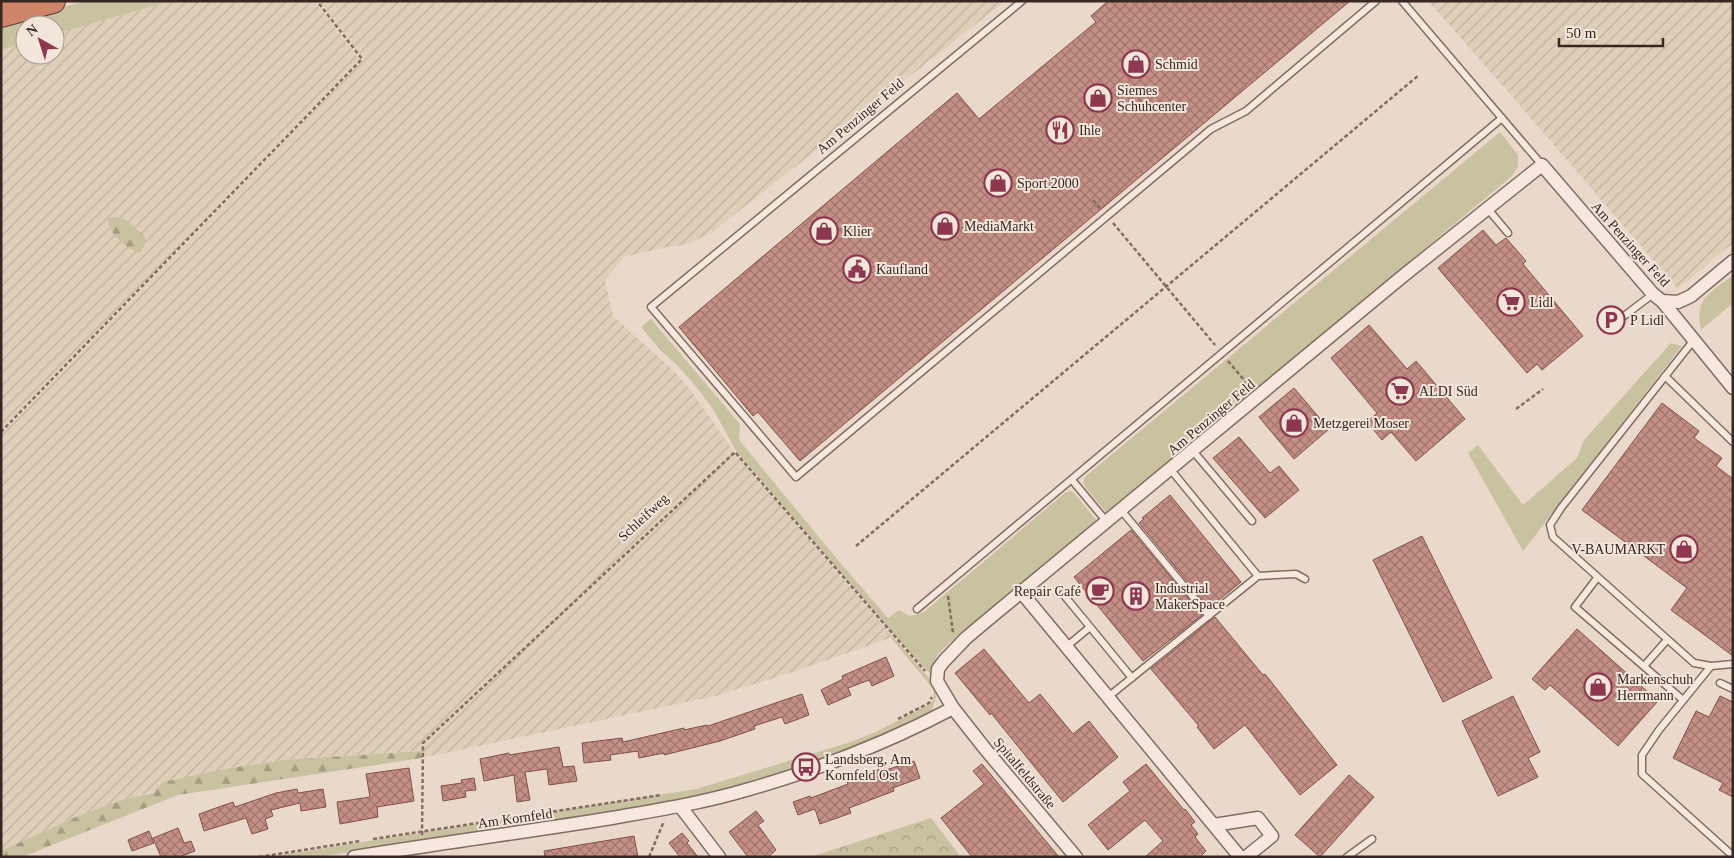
<svg xmlns="http://www.w3.org/2000/svg" width="1734" height="858" font-family="Georgia,serif">
	<style>
		.farmland { fill: url(#farmland-furrows); fill-rule: evenodd }
		.grass { fill: #c8c2a0 }
		.forest { fill: url(#forest-firs) }
		.park { fill: url(#park-crowns) }
		.building { fill: url(#building-cross-hatch); stroke: #825149 }
		.lines { fill: none; stroke-linecap: round; stroke-linejoin: round }
		.lane-casing { stroke: #856b61; stroke-width: 9 }
		.street-casing { stroke: #856b61; stroke-width: 15 }
		.highway-casing { stroke: #543b34; stroke-width: 26 }
		.path { stroke: #856b61; stroke-width: 2.5; stroke-dasharray: 4 2.5; stroke-linecap: butt }
		.lane { stroke: #f6e8de; stroke-width: 6 }
		.street { stroke: #f6e8de; stroke-width: 12 }
		.highway { stroke: #cf8567; stroke-width: 24 }
		.labels { text-anchor: middle; stroke-width: 4; stroke-linejoin: round; paint-order: stroke }
		.poi-label { font-size: 14px; fill: #382723; stroke: #f2e5da; text-anchor: start }
		.street-label { font-size: 14px; fill: #382723; stroke: #f2e5da }
	</style>
	<defs>
		<pattern id="farmland-furrows" width="10" height="10" patternUnits="userSpaceOnUse" patternTransform="scale(1.25)"><rect width="10" height="10" fill="#dfcfb9"/><path d="M-1 1l2-2M0 10L10 0M9 11l2-2" fill="none" stroke="#c0b29f"/></pattern>
		<pattern id="forest-firs" width="22" height="20" patternUnits="userSpaceOnUse" patternTransform="scale(1.25)"><rect width="22" height="20" fill="#c8c2a0"/><path d="M5 1l3.5 6h-7zM16 11l3.5 6h-7z" fill="#a39e82"/></pattern>
		<pattern id="park-crowns" width="20" height="18" patternUnits="userSpaceOnUse" patternTransform="scale(1.25)"><rect width="20" height="18" fill="#c8c2a0"/><path d="M2 6a3 3 0 1 1 6 0M12 15a3 3 0 1 1 6 0" fill="none" stroke="#a39e82"/></pattern>
		<pattern id="building-cross-hatch" width="8" height="8" patternUnits="userSpaceOnUse" patternTransform="scale(1.25)"><rect width="8" height="8" fill="#c48f85"/><path d="M0 0l8 8M0 8l8-8" fill="none" stroke="#a0756c"/></pattern>
	</defs>
	<rect width="100%" height="100%" fill="#ead9cb"/>
	<!-- farmland -->
	<path class="farmland" d="M171,1h144l45,59 -359,371v-381l24,-7v12h30v-21zM123,218l22,18 1,6 -5,10z
		M319,1h686l-295,233 -26,11 -12,1 -48,11 -19,24 8,35 61,55 18,21 42,60 159,185 -97,34 -80,25 -294,62v-7l-139,9 -53,8 -134,41 -25,10 -70,32v-416l363,-376z
		M1428,1h305v242l-55,46 -168,-195z"/>
	<!-- grass -->
	<path class="grass" d="M86,1h85l-116,33v-9h-30v18l-24,7v-27z
		M1500,132l18,23v11l-6,10 -405,337 -21,-25 -3,-6 3,-6z
		M1733,275v28l-32,27c-7,-32 9,-37 32,-55z
		M651,319l89,105 -1,16 98,119 51,59 11,-8 11,6 14,-4 141,-119 5,-2 4,2 23,28 -149,123 -11,11 -7,19 -41,-45 -153,-178 -23,-42 -16,-21 -19,-22 -17,-15 -20,-24z
		M1671,343l11,3 -159,205 -55,-98 10,-8 45,60 54,-47 7,-18z
		M893,637l36,41 1,7 -39,-47z
		M933,683h1l2,14 -4,13 -24,13 -47,22 -56,20 -62,20 -75,18 -272,43 -81,11h-46l427,-68 155,-47 27,-11 52,-27 4,-5z"/>
	<!-- forest -->
	<path class="forest" d="M115,217l8,1 22,18 1,6 -5,10 -4,1c-13,-9 -29,-18 -29,-35z
		M422,751v7l-244,37 -156,62h-21v-6l70,-32 25,-10 30,-10 27,-6 10,-11 67,-14 53,-8z"/>
	<!-- park -->
	<path class="park" d="M931,818l30,39h-151z"/>
	<!-- building -->
	<path class="building" d="M1108,1h242l-550,460 -42,-49 -5,4 -74,-89 278,-234 22,26 117,-97 -5,-6z
		M1483,230l13,15 10,-7 20,23 -3,3 60,72 -41,34 -5,-6 -10,9 -89,-105z
		M1369,325l38,44 9,-8 49,58 -49,42 -25,-29 -9,8 -15,-18 10,-9 -46,-55z
		M1294,388l35,41 -35,30 -35,-42z
		M1662,403l37,28 -5,7 28,20 -6,8 17,13v177l-62,-46 16,-22 -105,-78z
		M1239,437l31,36 9,-7 20,24 -34,28 -52,-60z
		M1170,495l71,87 -32,26 -70,-85 5,-4 -2,-1z
		M1131,530l71,85 -59,46 -69,-84z
		M1422,536l70,142 -49,24 -70,-142z
		M1215,617l48,58 2,-1 72,91 -37,30 -55,-70 -31,24 -17,-22 2,-1 -48,-57z
		M1577,629l81,72 -40,45 -68,-61 -5,5 -13,-11z
		M984,649l45,54 11,-9 33,40 16,-13 29,36 -55,45 -72,-89 -1,2 -35,-42z
		M886,657l8,19 -22,10 -3,-6 -21,8 3,7 -23,10 -7,-15 22,-11 -1,-3z
		M802,694l7,21 -24,9 -3,-7 -28,9 1,3 -35,12 -56,14v-2l-25,5 -1,-7 -28,4 1,5 -27,3 -2,-20 40,-5 1,4 61,-14v2l23,-5 1,1z
		M1513,696l27,56 -12,6 10,19 -40,19 -36,-75z
		M1720,696l13,6v95l-14,-7 4,-7 -50,-25 23,-47 13,6z
		M559,747l4,20 11,-1 3,15 -28,4 -2,-16 -22,3 5,28 -13,2 -3,-27 -30,6 -4,-22 29,-6v2z
		M914,761l6,17 -27,10 1,3 -45,17 2,5 -31,11 -5,-15 -17,6 -5,-13 17,-6 1,2 37,-14 -1,-2 38,-15 1,3z
		M982,764l77,93h-87l-31,-39 43,-34 -11,-13z
		M1146,764l38,46 1,-1 10,13 -4,3 7,9 -3,3 11,14 -6,6h-55l18,-16 -18,-21 -37,30 -20,-25 42,-34 -7,-9z
		M409,768l5,33 -37,6 1,10 -38,7 -3,-22 33,-5 -4,-23z
		M1349,775l25,22 -54,60 -25,-22z
		M474,778l2,12 -11,1 1,6 -23,4 -2,-15 21,-3 -1,-3z
		M297,789l1,4 25,-4 3,18 -25,4 -1,-8 -29,7 2,6 -8,3 3,10 -16,5 -6,-16 -42,13 -5,-17 34,-12 2,5 41,-14z
		M756,811l8,10 -6,4 18,25 -8,7h-20l-19,-25z
		M178,828l6,15 7,-2 4,10 -16,6h-18l-8,-19z
		M149,831l5,12 -22,8 -4,-11z
		M682,833l7,8 -2,2 11,14h-18l-11,-14z
		M634,836l4,21h-93l-1,-6z"/>
	<g class="lines">
		<!-- lane casing -->
		<g class="lane-casing">
			<path id="lane" d="M1022,1l-371,306 145,170 415,-348 35,-18 130,-110
				M1402,1l140,164
				M1487,208l21,25
				M1624,316l29,-22
				M1693,341l-132,167 -11,17 3,12 141,126 17,3
				M1665,376l68,66
				M1193,451l59,70
				M1171,470l87,106 38,-2 9,5
				M1072,480l35,42
				M1121,510l88,106
				M1597,578l-22,29 108,93
				M1063,594l69,84
				M917,609l585,-491
				M1066,647l24,-20
				M1733,664l-22,2 -52,64 -17,25v19l91,82
				M1644,666l23,-26
				M1720,683l13,6
				M1108,697l150,-121
				M1347,857l25,-18"/>
		</g>
		<!-- street casing -->
		<g class="street-casing">
			<path id="street" d="M1662,301l16,1 13,-6 42,-35
				M1022,593l218,264
				M680,806l39,51
				M1214,825l44,-7 14,18 -26,21
				M354,857c86,-14 172,-25 258,-39 45,-8 90,-15 134,-28 71,-20 141,-47 207,-82
				M1076,857l-90,-107 -33,-42 -16,-27 1,-12 6,-8 22,-23 25,-21 412,-341 139,-111 111,129 9,7 71,87"/>
		</g>
		<!-- highway casing -->
		<g class="highway-casing">
			<path id="highway" d="M1,15l52,-14"/>
		</g>
		<!-- path -->
		<path class="path" d="M1093,200l8,9
			M1113,223l102,122
			M1228,361l22,26
			M1516,409l27,-20
			M1,432l361,-373 -45,-58
			M856,546l563,-471
			M948,596l5,37
			M898,719l31,-16 3,-6
			M422,835l1,-92 312,-291 190,219
			M373,839l288,-44
			M259,857l101,-16
			M649,857l15,-36"/>
		<!-- lane -->
		<use href="#lane" class="lane"/>
		<!-- street -->
		<use href="#street" class="street"/>
		<!-- highway -->
		<use href="#highway" class="highway"/>
	</g>
	<!-- icons -->
	<defs>
		<g id="shop-ring" transform="scale(1.4375)"><circle r="9.5" fill="#f2e5da" stroke="#8e384f" stroke-width="1.5"/><path d="M-5-2.5h2.3a2.7 3.5 0 0 1 5.4 0H5L5.5 6h-11ZM-1.5-2.5h3a1.5 2.3 0 0 0-3 0Z" fill="#8e384f"/></g>
		<g id="restaurant-ring" transform="scale(1.4375)"><circle r="9.5" fill="#f2e5da" stroke="#8e384f" stroke-width="1.5"/><path d="M-5-6h1v4h1v-4h1v4h1v-4h1v5L-1.5 .5V6h-2V.5L-5-1ZM5-6V6H3V1.5H1.5Q1.5-4 5-6Z" fill="#8e384f"/></g>
		<g id="civic-ring" transform="scale(1.4375)"><circle r="9.5" fill="#f2e5da" stroke="#8e384f" stroke-width="1.5"/><path d="M-.6-6.5H3V-4.5H.6V-3L4-1V1h2V6H-6V1h2V-1L-.6-3ZM-1.2 2.5V6h2.4V2.5Z" fill="#8e384f"/></g>
		<g id="supermarket-ring" transform="scale(1.4375)"><circle r="9.5" fill="#f2e5da" stroke="#8e384f" stroke-width="1.5"/><path d="M-6-5.5h2.5l.6 2H6L4.5 2H-2.5L-4.4-4H-6ZM-1.5 3.2a1.3 1.3 0 1 0 .1 0ZM3 3.2a1.3 1.3 0 1 0 .1 0Z" fill="#8e384f"/></g>
		<g id="parking-ring" transform="scale(1.4375)"><circle r="9.5" fill="#f2e5da" stroke="#8e384f" stroke-width="1.5"/><path d="M-3.5-5.5H1a3.5 3.5 0 0 1 0 7H-1V5.5H-3.5ZM-1-3.4V-.6H.8a1.4 1.4 0 0 0 0-2.8Z" fill="#8e384f"/></g>
		<g id="cafe-ring" transform="scale(1.4375)"><circle r="9.5" fill="#f2e5da" stroke="#8e384f" stroke-width="1.5"/><path d="M-5.5-4.5H6V0H3Q3 3.5 0 3.5H-2.5Q-5.5 3.5-5.5 0ZM3-3.2v2h1.7v-2ZM-6 4.5H4V6H-6Z" fill="#8e384f"/></g>
		<g id="building-ring" transform="scale(1.4375)"><circle r="9.5" fill="#f2e5da" stroke="#8e384f" stroke-width="1.5"/><path d="M-4-6H4V6H1V3H-1V6H-4ZM-2.5-4.3h1.7v1.8h-1.7ZM.8-4.3h1.7v1.8H.8ZM-2.5-1h1.7V.8h-1.7ZM.8-1h1.7V.8H.8Z" fill="#8e384f"/></g>
		<g id="bus-ring" transform="scale(1.4375)"><circle r="9.5" fill="#f2e5da" stroke="#8e384f" stroke-width="1.5"/><path d="M-5-6H5V4H4V6H2V4H-2V6H-4V4H-5ZM-3.5-4V0h7V-4ZM-3.5 1.2v1.5H-2V1.2ZM2 1.2v1.5H3.5V1.2Z" fill="#8e384f"/></g>
	</defs>
	<g fill-rule="evenodd">
		<use href="#shop-ring" x="1136" y="64"/>
		<use href="#shop-ring" x="1098" y="98"/>
		<use href="#restaurant-ring" x="1060" y="130"/>
		<use href="#shop-ring" x="998" y="183"/>
		<use href="#shop-ring" x="945" y="226"/>
		<use href="#shop-ring" x="824" y="231"/>
		<use href="#civic-ring" x="857" y="269"/>
		<use href="#supermarket-ring" x="1511" y="302"/>
		<use href="#parking-ring" x="1611" y="320"/>
		<use href="#supermarket-ring" x="1400" y="391"/>
		<use href="#shop-ring" x="1294" y="423"/>
		<use href="#shop-ring" x="1684" y="549"/>
		<use href="#cafe-ring" x="1100" y="591"/>
		<use href="#building-ring" x="1136" y="596"/>
		<use href="#shop-ring" x="1598" y="687"/>
		<use href="#bus-ring" x="806" y="767"/>
	</g>
	<g class="labels">
		<!-- poi labels -->
		<g class="poi-label">
			<text x="1155" y="69">Schmid</text>
			<text x="1117" y="95">Siemes<tspan x="1117" dy="16">Schuhcenter</tspan></text>
			<text x="1079" y="135">Ihle</text>
			<text x="1017" y="188">Sport 2000</text>
			<text x="964" y="231">MediaMarkt</text>
			<text x="843" y="236">Klier</text>
			<text x="876" y="274">Kaufland</text>
			<text x="1530" y="307">Lidl</text>
			<text x="1630" y="325">P Lidl</text>
			<text x="1419" y="396">ALDI Süd</text>
			<text x="1313" y="428">Metzgerei Moser</text>
			<text x="1665" y="554" text-anchor="end">V-BAUMARKT</text>
			<text x="1155" y="593">Industrial<tspan x="1155" dy="16">MakerSpace</tspan></text>
			<text x="1081" y="596" text-anchor="end">Repair Café</text>
			<text x="1617" y="684">Markenschuh<tspan x="1617" dy="16">Herrmann</tspan></text>
			<text x="825" y="764">Landsberg, Am<tspan x="825" dy="16">Kornfeld Ost</tspan></text>
		</g>
		<!-- street labels -->
		<g class="street-label">
			<text transform="translate(860 116) rotate(-40)" y="5">Am Penzinger Feld</text>
			<text transform="translate(1631 244) rotate(48)" y="5">Am Penzinger Feld</text>
			<text transform="translate(1211 417) rotate(-40)" y="5">Am Penzinger Feld</text>
			<text transform="translate(643 517) rotate(-43)" y="5">Schleifweg</text>
			<text transform="translate(1025 773) rotate(50)" y="5">Spitalfeldstraße</text>
			<text transform="translate(515 818) rotate(-8)" y="5">Am Kornfeld</text>
		</g>
	</g>
	<!-- border -->
	<rect width="1734" height="858" fill="none" stroke="#382723" stroke-width="5"/>
	<!-- north arrow -->
	<g transform="translate(40 40) rotate(321)"><circle r="24" fill="#f2e5da" stroke="#a89991"/>
	<path d="M0-4L9 19L0 12L-9 19Z" fill="#8e384f"/>
	<text y="-8" font-size="14" font-weight="bold" text-anchor="middle" fill="#382723">N</text>
	</g>
	<!-- scale -->
	<path d="M1559 38v8h104v-8" fill="none" stroke="#382723" stroke-width="2.5"/>
	<text x="1566" y="38" font-size="15" fill="#382723" stroke="#f2e5da" stroke-width="4" paint-order="stroke">50 m</text>
</svg>
